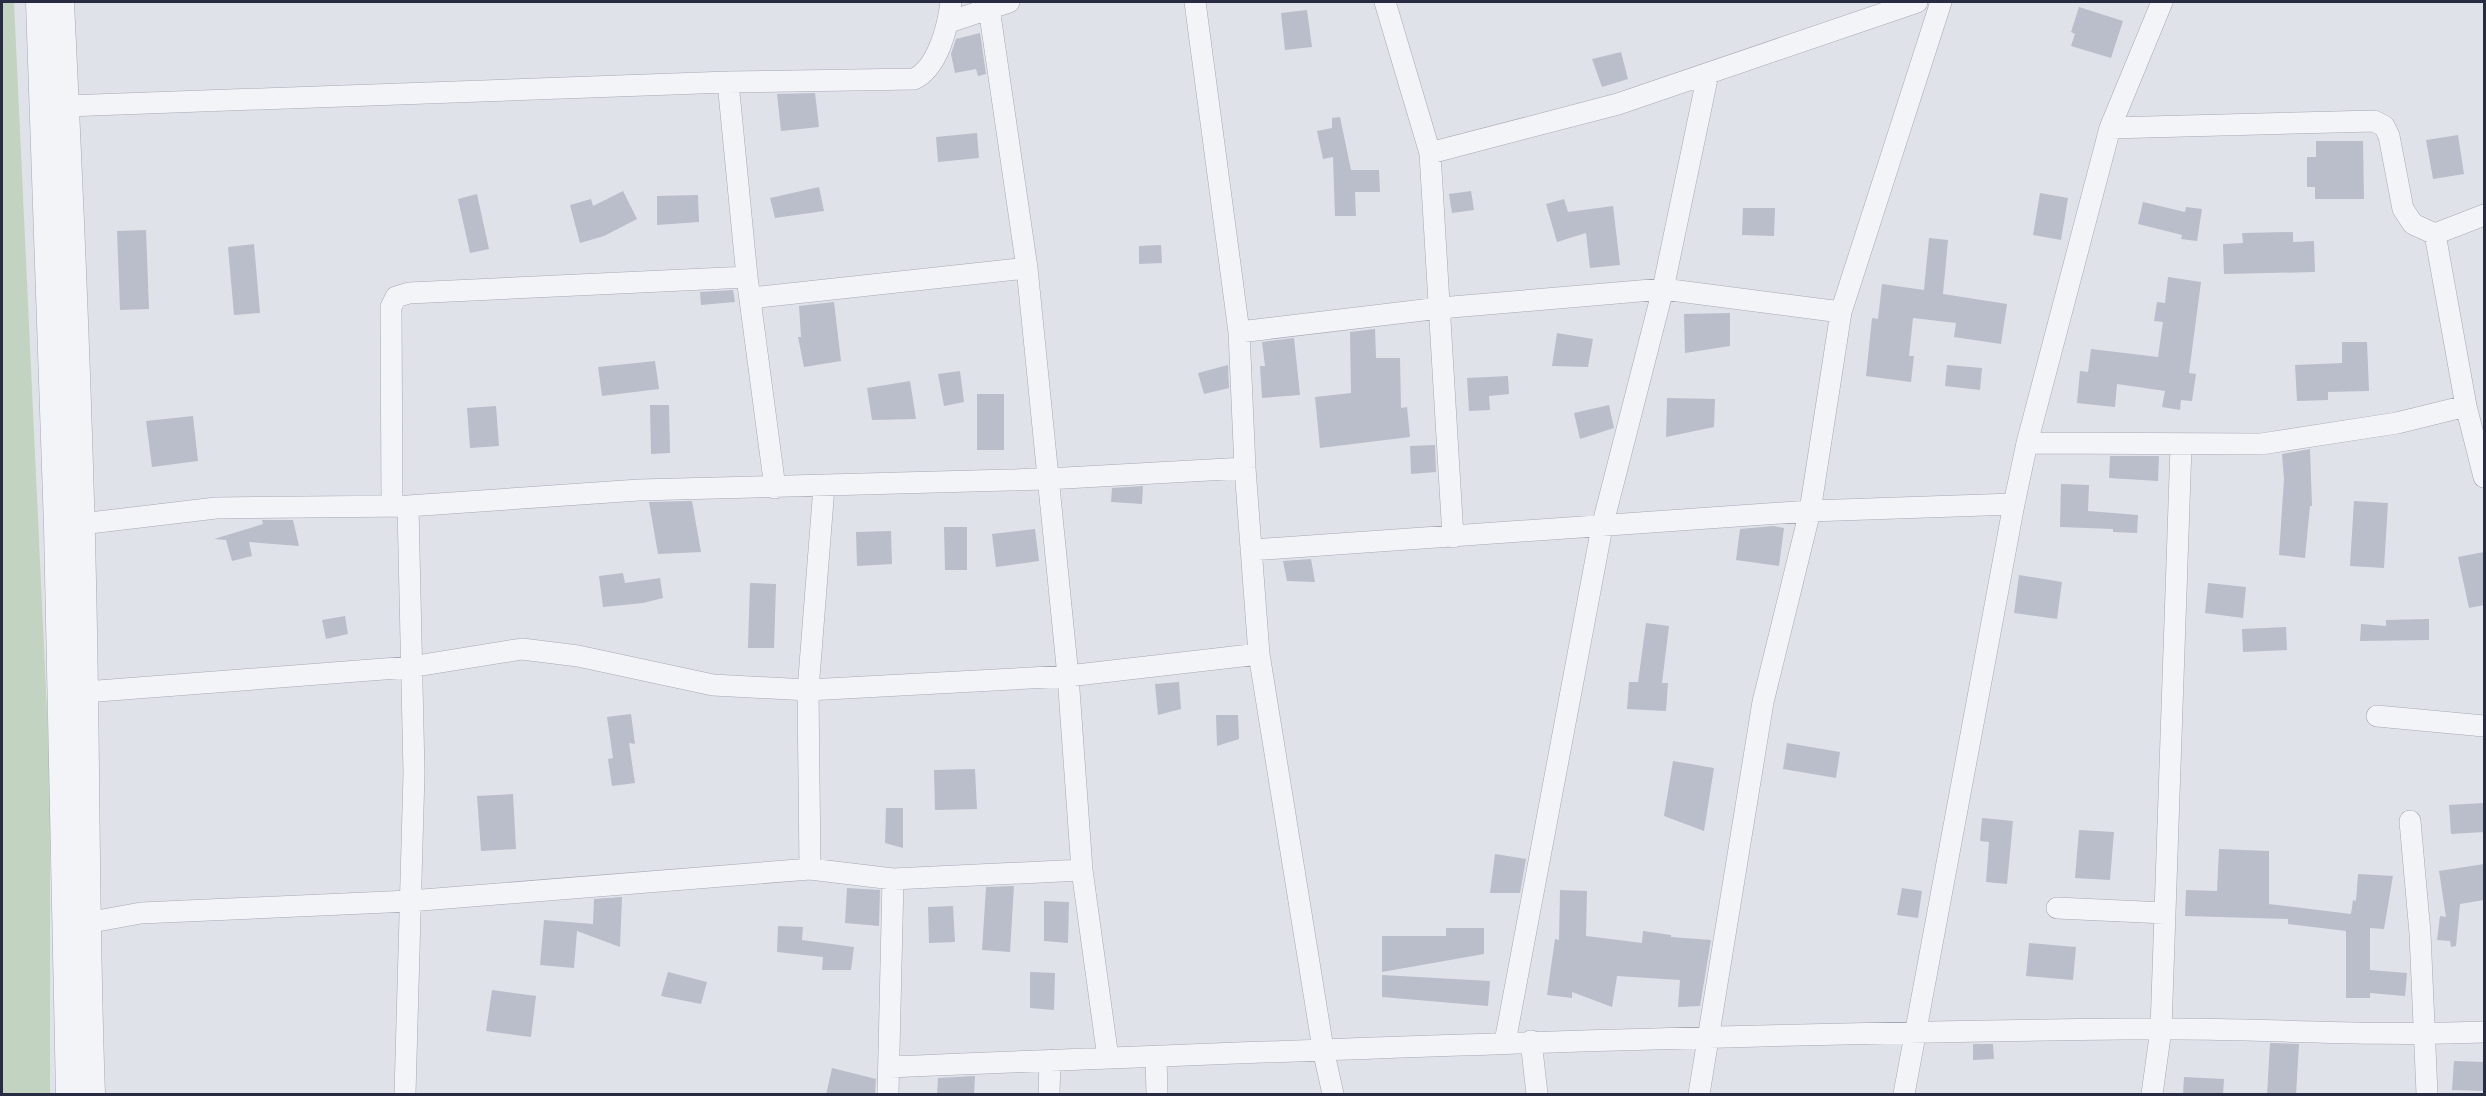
<svg xmlns="http://www.w3.org/2000/svg" width="2486" height="1096" font-family="'Varela Round',sans-serif">
	<style>
		.green { fill: #c2d4c1 }
		.building { fill: #babdca }
		.lines { fill: none; stroke-linecap: round; stroke-linejoin: round }
		.minor-casing { stroke: #a5a8b4; stroke-width: 22 }
		.tertiary-casing { stroke: #a5a8b4; stroke-width: 27 }
		.minor { stroke: #f3f4f8; stroke-width: 21 }
		.tertiary { stroke: #f3f4f8; stroke-width: 26 }
	</style>
	<rect width="100%" height="100%" fill="#e0e2ea"/>
	<!-- green -->
	<path class="green" d="M2,2h12l36,774v318h-48z"/>
	<!-- building -->
	<path class="building" d="M2079,7l44,14 -12,37 -40,-12 4,-12 -4,-2z
		M1307,10l5,37 -27,3 -4,-37z
		M980,33l6,41 -8,2 -2,-7 -21,4 -4,-19 5,-15z
		M1621,52l7,27 -26,8 -10,-28z
		M815,93l4,34 -38,4 -4,-37z
		M1340,117l11,53h28l1,22h-25l1,24h-21l-2,-59 -10,2 -6,-28 15,-3v-10z
		M977,133l2,25 -41,4 -2,-25z
		M2458,135l6,39 -31,5 -7,-39z
		M2316,141h47l1,58h-49v-12h-8v-30h9z
		M819,187l5,24 -49,7 -5,-20z
		M623,191l14,28 -33,17 -24,7 -10,-38 21,-6 2,7z
		M1471,191l3,19 -22,3 -3,-19z
		M2040,193l28,5 -7,42 -28,-5z
		M477,194l12,55 -19,4 -12,-54z
		M698,195l1,27 -42,3v-29z
		M1564,199l4,13 45,-6 7,59 -30,3 -4,-35 -29,9 -11,-38z
		M2143,202l42,10 1,-5 16,2 -5,32 -16,-2 1,-4 -44,-11z
		M1743,208h32l-1,28 -32,-1z
		M146,230l3,79 -29,1 -3,-79z
		M2293,232v10l21,-1 1,31 -91,2 -1,-30 20,-1 -1,-10z
		M1929,238l19,2 -5,54 64,10 -6,40 -47,-7 2,-14 -43,-5 -4,38h5l-3,26 -45,-6 6,-58 6,1 4,-35 42,6z
		M254,244l6,69 -26,2 -6,-68z
		M1161,245l1,18 -23,1v-18z
		M2168,277l33,5 -12,91 7,1 -4,27 -11,-1 -1,10 -18,-3 3,-16 -48,-7 -2,23 -38,-4 3,-32 8,1 3,-23 67,8 5,-35 -9,-1 3,-19 8,1z
		M733,290l2,12 -34,3 -1,-13z
		M834,302l7,59 -37,6 -6,-30h3l-2,-31z
		M1730,313v33l-45,7 -1,-39z
		M1375,329l1,29h24l1,50 6,-1 3,30 -90,11 -5,-51 36,-4 -1,-61z
		M1557,333l36,6 -5,28 -36,-1z
		M1294,338l6,57 -38,3 -2,-32h5l-3,-24z
		M2342,342h25l2,49 -41,1v8l-31,1 -2,-36 47,-2z
		M655,361l4,28 -57,7 -4,-29z
		M1228,365l1,23 -25,6 -6,-21z
		M1947,365l35,3 -2,22 -35,-4z
		M960,371l4,31 -20,4 -6,-32z
		M1508,376l1,18 -20,2 1,14 -21,1 -2,-33z
		M910,381l6,38 -44,1 -5,-32z
		M977,394h27v56h-27z
		M1667,398l48,1 -1,28 -48,10z
		M650,405h19l1,48 -19,1z
		M1609,405l5,23 -34,11 -6,-26z
		M496,406l3,40 -29,2 -3,-40z
		M193,416l5,45 -46,6 -6,-46z
		M1435,445l1,27 -25,2 -1,-28z
		M2310,449l2,57h-2l-5,52 -26,-3 5,-76 -2,-25z
		M2110,456h49l-1,25 -49,-3z
		M2061,484l28,1 -1,26 50,4 -1,18 -24,-1v-3l-53,-2z
		M1143,486l-1,18 -31,-2 1,-14z
		M692,501l9,51 -43,2 -9,-52z
		M2354,501l34,2 -4,65 -34,-2z
		M262,520h31l6,26 -50,-4 3,14 -20,5 -6,-21 -12,-1 49,-15z
		M1773,526l11,2 -5,38 -43,-6 4,-31z
		M944,527h23v43h-22z
		M1035,529l4,32 -43,6 -4,-33z
		M891,531l1,33 -35,2 -1,-34z
		M2484,552v53l-15,3 -11,-51z
		M1311,559l4,23 -28,-1 -4,-20z
		M623,573l2,10 35,-5 3,20 -20,5 -40,4 -4,-31z
		M2019,575l43,7 -5,37 -43,-6z
		M750,583l26,1 -2,64h-26z
		M2208,583l38,4 -3,31 -38,-5z
		M345,616l3,18 -22,5 -4,-19z
		M2429,619v21l-69,1 1,-17 25,2v-6z
		M1646,623l23,3 -7,57h6l-2,28 -39,-2 2,-27h9z
		M2286,627l1,23 -44,2 -1,-23z
		M1179,682l2,27 -23,6 -3,-31z
		M631,714l4,30 -6,-1 6,40 -23,3 -4,-27 5,-1 -6,-41z
		M1216,715h22l1,24 -22,7z
		M1787,743l53,9 -4,26 -53,-9z
		M1673,761l41,7 -10,63 -40,-15z
		M975,769l2,40 -42,1 -1,-40z
		M513,794l3,55 -35,2 -4,-55z
		M2484,803v29l-33,2 -2,-29z
		M886,808h17v40l-18,-5z
		M1982,818l31,3 -6,63 -21,-2 3,-40 -9,-1z
		M2079,830l35,2 -4,48 -35,-2z
		M2219,849l50,2v53l82,10 2,-14 3,1 2,-27 35,2 -9,53 -14,-1v42l37,3 -2,23 -35,-3v5h-24v-67l-58,-7v-5l-103,-3 1,-26 31,1z
		M1495,854l31,5 -6,34h-30z
		M2484,864v36l-24,4 -4,42 -5,1 -1,-6 -13,-1 3,-24 6,1 -7,-46z
		M1014,886l-4,66 -28,-2 4,-63z
		M847,888l33,2 -1,36 -34,-3z
		M1902,888l20,3 -4,27 -21,-3z
		M1560,890l27,1 -1,45 56,7 1,-12 28,4v2l40,3 -11,66 -22,1 2,-27 -63,-4 -5,31 -40,-15v6l-25,-3 8,-56 4,1z
		M622,897l-2,50 -43,-16 -3,37 -34,-3 4,-45 49,4 1,-25z
		M1044,901l25,1 -1,41 -24,-2z
		M953,906l2,36 -26,1 -1,-36z
		M778,926l25,1 -1,13 52,7 -3,23h-29l1,-13 -46,-5z
		M1446,928h38v26l-102,18v-36h64z
		M2029,943l47,4 -3,33 -47,-4z
		M668,972l39,10 -6,22 -40,-8z
		M1030,972l25,1 -1,37 -24,-2z
		M1382,975l108,6 -2,25 -106,-9z
		M492,990l44,6 -5,41 -45,-6z
		M2270,1043l29,1 -3,51h-29z
		M1973,1044h20l1,15 -21,1z
		M2454,1061l30,1v29l-32,-1z
		M832,1068l44,11 -1,16h-49z
		M975,1076l-1,19h-37l1,-17z
		M2184,1077l40,2 -1,16h-40z"/>
	<g class="lines">
		<!-- minor casing -->
		<g class="minor-casing">
			<path id="minor" d="M1195,2l44,330 6,136 14,186 64,395 10,45
				M1385,2l45,151 23,384
				M989,8l38,260 41,408 14,194 26,188
				M949,22l60,-20
				M728,82l19,195 28,211
				M66,106l662,-24 186,-3c24,-11 34,-53 37,-77
				M2110,128l264,-7 10,5 5,10 14,73 10,15 22,10 49,-19
				M1430,153l188,-49 299,-102
				M2435,234l31,172 18,71
				M751,298l276,-30
				M1239,332l201,-24 223,-19 178,23
				M2027,443l83,-315 52,-126
				M392,506l-1,-199 5,-10 13,-4 338,-16
				M81,524l135,-16 192,-2 231,-16 408,-11 198,-11
				M1251,550l559,-39 204,-7 13,-61 234,1 136,-21 69,-17
				M85,692l325,-25 112,-18 56,7 135,29 95,5 260,-14 191,-22
				M2377,716l107,10
				M2410,821l10,112 7,161
				M810,869l-2,-179 16,-203
				M2057,908l108,5
				M86,923l55,-10 269,-12 400,-32 83,10 189,-9
				M1531,1041l6,53
				M1505,1042l97,-515 61,-238 45,-215
				M1156,1056l1,38
				M890,1067c411,-17 822,-33 1234,-38 120,-2 240,8 360,3
				M405,1094l9,-321 -6,-267
				M888,1094l5,-215
				M1049,1094l1,-34
				M1699,1094l64,-392 47,-191 31,-199 100,-310
				M1904,1094l110,-590
				M2152,1094l9,-65 20,-583"/>
		</g>
		<!-- tertiary casing -->
		<g class="tertiary-casing">
			<path id="tertiary" d="M39,2l18,524 12,568
				M61,2c11,230 21,461 24,691 2,134 2,268 7,401"/>
		</g>
		<!-- minor -->
		<use href="#minor" class="minor"/>
		<!-- tertiary -->
		<use href="#tertiary" class="tertiary"/>
	</g>
	<!-- border -->
	<rect width="2486" height="1096" fill="none" stroke="#282c42" stroke-width="6"/>
</svg>
